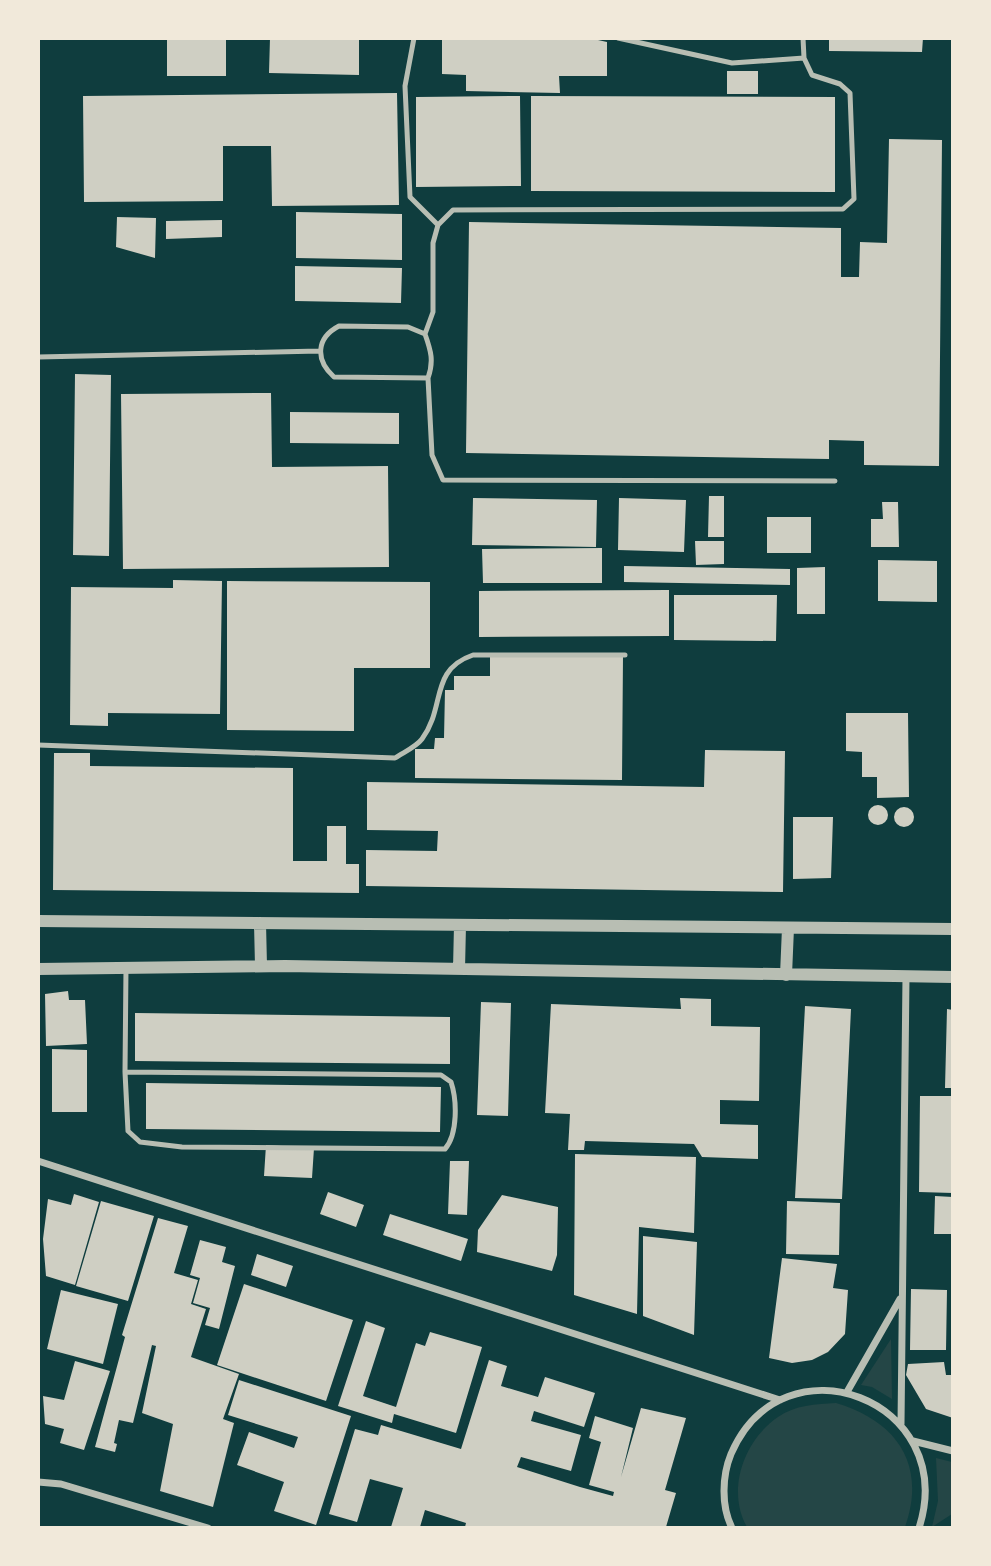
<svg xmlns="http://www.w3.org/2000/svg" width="991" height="1566" font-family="'Open Sans',sans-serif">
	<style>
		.green { fill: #244646 }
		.building { fill: #cfcfc3 }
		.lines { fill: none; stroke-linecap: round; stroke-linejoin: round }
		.service { stroke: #b8beb3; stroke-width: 5 }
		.minor { stroke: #b8beb3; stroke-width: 7 }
		.tertiary { stroke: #b8beb3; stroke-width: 12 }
	</style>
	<rect width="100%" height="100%" fill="#0f3d3e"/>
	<!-- green -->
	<path class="green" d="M891,1339l1,60 -20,-12 -11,-2z
		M836,1403c61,18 91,62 69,124h-158c-21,-37 -3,-87 31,-110 17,-12 38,-13 58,-14z
		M936,1458l16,4v52l-20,13 6,-26z"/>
	<!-- building -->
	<path class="building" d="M167,38h59v38h-59z
		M270,38h89v37l-90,-2z
		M442,38h147l18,4v34h-48l1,17 -94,-2v-16l-24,-1z
		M829,38h94l-1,14 -93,-1z
		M727,71h31v23h-31z
		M397,93l2,112 -127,1 -1,-60h-48v55l-139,1 -1,-106z
		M520,96l1,90 -105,1v-90z
		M531,96l304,1v95l-304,-1z
		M889,139l53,1 -3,326 -75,-1v-24l-35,-1v19l-363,-6 3,-231 372,6v49h18l1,-35 27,1z
		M296,212l106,2v46l-106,-2z
		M117,217l39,1 -1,40 -39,-11z
		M222,220v17l-56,2v-18z
		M295,266l107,2 -1,35 -106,-2z
		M75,374l36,1 -2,181 -36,-1z
		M271,393l1,74 116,-1 1,101 -266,2 -2,-175z
		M290,412l109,1v31l-109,-1z
		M709,496h15v41h-16z
		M473,498l124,2 -1,47 -124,-2z
		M619,498l67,2 -2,52 -66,-2z
		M882,502h16l1,45h-28v-28h12z
		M767,517h44v36h-44z
		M695,541h29v23l-28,1z
		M602,548v35h-119l-1,-34z
		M878,560l59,1v41l-59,-1z
		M624,566l166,3v16l-166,-3z
		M825,567v47h-28v-46z
		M173,580l49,1 -2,133 -112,-1v13l-38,-1 1,-138 102,1z
		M227,581l203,1v86h-76v63l-127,-1z
		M669,590v46l-190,1v-46z
		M674,595h103l-1,46 -102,-1z
		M490,655l133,1 -1,124 -207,-2v-29h19l1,-11h9l1,-48h9v-14h36z
		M846,713h62l1,84 -32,1v-21h-15v-25l-16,-1z
		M705,750l80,1 -2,141 -417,-6v-36l71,1 1,-20 -71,-1v-48l337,5z
		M54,753h36v13l203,2v93h34v-35h19v38h13v29l-306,-3z
		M868 815a10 10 0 1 1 20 0a10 10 0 1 1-20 0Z
		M894 817a10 10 0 1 1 20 0a10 10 0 1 1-20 0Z
		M793,817h40l-2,61 -38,1z
		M68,991l1,9h16l2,44 -41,2 -1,-52z
		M680,998l31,1v27l49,1 -1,74 -39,-1v24l38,1v34l-56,-2 -8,-13 -109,-3 -1,9h-16l2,-36 -25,-1 6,-109 130,5z
		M481,1002l30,1 -3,113 -31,-1z
		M805,1006l46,3 -9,190 -47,-1z
		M947,1009l6,1v78h-8z
		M135,1013l315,4v47l-315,-3z
		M52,1049l35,1v62h-35z
		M146,1083l295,4 -1,45 -294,-3z
		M920,1096h33v97l-34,-1z
		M266,1145l48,3 -2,30 -48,-2z
		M575,1154l121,3 -2,76 -55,-6 -2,87 -63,-19z
		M450,1161h19l-2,54 -19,-1z
		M328,1192l36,13 -8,22 -36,-13z
		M74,1194l25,8 -24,83 -29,-9 -3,-37 5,-40 23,6z
		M502,1195l56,12 -1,48 -5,16 -75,-19 1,-22z
		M935,1196l18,1v37h-19z
		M101,1201l53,15 -26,85 -52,-15z
		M787,1201l53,2 -1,52 -53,-1z
		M390,1214l78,25 -7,22 -78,-26z
		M158,1218l30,8 -14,47 24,7 -7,24 15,5 -15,48 48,17 -16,45 11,4 -21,84 -53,-16 13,-67 -31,-11 14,-67 -4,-1 -19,78 -14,-3 -5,23 3,1 -2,8 -20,-5 30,-110 -3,-2z
		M643,1236l54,6 -3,93 -51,-19z
		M200,1240l26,7 -4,15 13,4 -16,63 -14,-4 5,-17 -17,-5 7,-25 -10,-3z
		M257,1254l36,12 -7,21 -35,-12z
		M782,1258l55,6 -4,24 15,2 -3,44 -17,18 -16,8 -20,3 -23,-5z
		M244,1284l109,36 -27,81 -109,-36z
		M911,1289l36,1 -1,60h-36z
		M61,1290l57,14 -15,60 -56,-15z
		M366,1321l19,7 -22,68 33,11 20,-64 9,3 5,-14 52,15 -26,86 -62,-19 -2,9 -54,-17z
		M489,1360l18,6 -6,20 37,11 7,-20 50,16 -11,34 -50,-16 -3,10 50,14 -10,36 -50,-14 -4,10 63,20 33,9 1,-4 -25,-7 12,-43 -12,-4 6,-22 38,12 -12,49 20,-69 45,10 -21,72 11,3 -10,34h-201l1,-4 -41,-13 -5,17h-29l12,-39 -33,-9 -13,43 -28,-8 26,-85 23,6 3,-10 80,24z
		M75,1361l35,10 -26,79 -24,-7 4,-14 -19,-5 -2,-28 21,4z
		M944,1362l2,13h7v43l-27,-9 -20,-34 2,-11z
		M239,1380l112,36 -35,109 -42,-14 10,-29 -47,-17 12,-33 45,16 4,-11 -70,-22z"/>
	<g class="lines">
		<!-- service -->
		<path class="service" d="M414,38l-9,48 5,111 28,28
			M618,38l114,25 72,-5
			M339,326l69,1 17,7c6,17 9,27 3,44l-94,-1c-19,-17 -18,-39 5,-51z
			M425,334l8,-22v-69l5,-18 15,-15 390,-1 11,-10 -4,-106 -10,-9 -28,-9 -8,-17 -1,-20
			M38,357l281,-6
			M428,378l4,77 11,25 392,1
			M38,745l357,13c9,-6 21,-11 27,-19 24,-32 7,-69 51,-84h152
			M125,1072l316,3 10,7c6,18 7,52 -6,67l-263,-2 -42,-5 -12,-11 -3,-59 1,-104"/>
		<!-- minor -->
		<path class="minor" d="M38,1161l742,239
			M847,1392l53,-93
			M901,1424l5,-447
			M913,1441l40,10
			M38,1482l23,2 147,44
			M732,1528c-11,-22 -10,-52 -1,-74 52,-121 229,-54 188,74"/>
		<!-- tertiary -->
		<path class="tertiary" d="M38,921l915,8
			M260,923l1,43
			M38,969l247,-3 668,11
			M459,969l1,-44
			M786,975l2,-47"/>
	</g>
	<!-- border -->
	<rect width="991" height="1566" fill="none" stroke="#f1e9da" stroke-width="80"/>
</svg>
